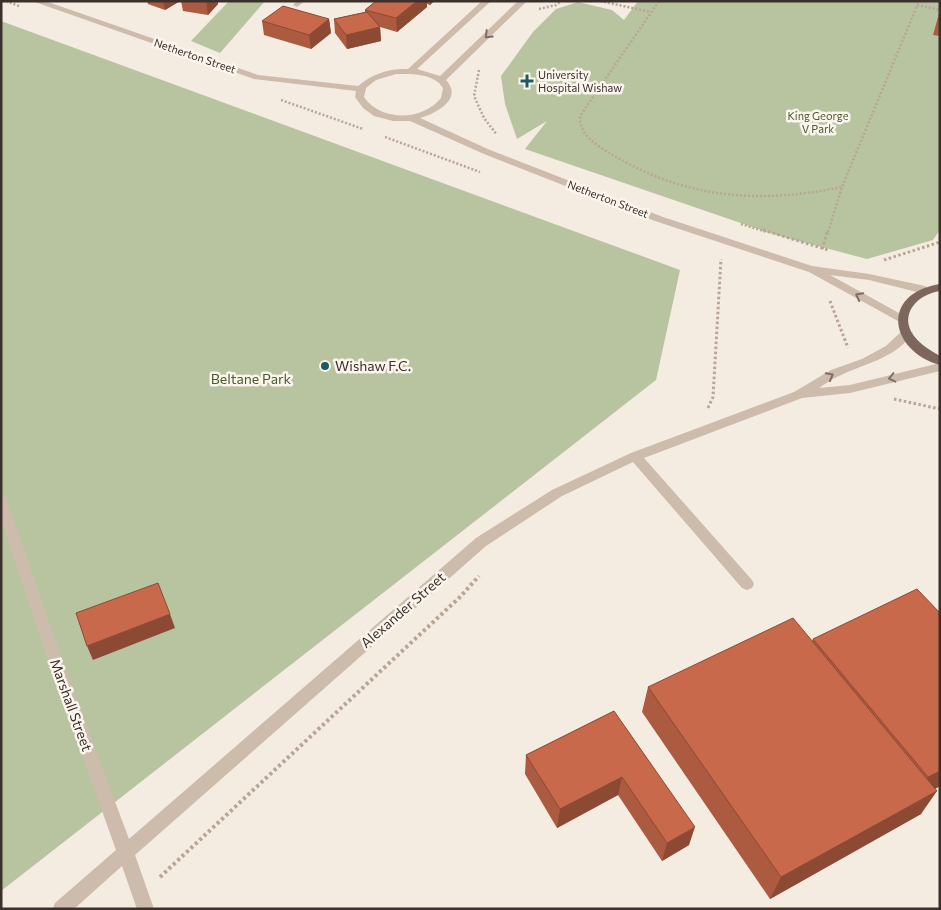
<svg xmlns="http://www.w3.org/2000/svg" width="941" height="910" font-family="Commissioner,sans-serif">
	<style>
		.green { fill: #b8c4a0 }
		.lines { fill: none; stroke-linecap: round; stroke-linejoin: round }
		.path-far2 { stroke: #b9a596; stroke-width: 2.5; stroke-dasharray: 2 2; stroke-linecap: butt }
		.path-far1 { stroke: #b9a596; stroke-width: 3; stroke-dasharray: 2.5 2.5; stroke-linecap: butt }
		.path { stroke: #b9a596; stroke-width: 4; stroke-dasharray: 3 3; stroke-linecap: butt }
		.minor { fill: #cdbbac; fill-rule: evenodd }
		.major { fill: #7d675c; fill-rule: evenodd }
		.wall { fill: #ac5a40 }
		.shaded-wall { fill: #8c4a34 }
		.building { fill: #c8694b; stroke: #8c4a34 }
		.oneway { stroke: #7d6f65 }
		.poi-dot { fill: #1f5a5e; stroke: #fbf5ee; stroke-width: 2 }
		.labels { text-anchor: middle; stroke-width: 5; stroke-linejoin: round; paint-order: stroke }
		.far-street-label { font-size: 11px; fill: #3b302b; stroke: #fbf5ee }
		.far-poi-label { font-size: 11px; fill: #3b302b; stroke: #fbf5ee; text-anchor: start }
		.far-park-label { font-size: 11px; fill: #4a5a2e; stroke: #fbf5ee }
		.poi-label { font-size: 14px; fill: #3b302b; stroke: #fbf5ee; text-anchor: start }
		.park-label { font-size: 14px; fill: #4a5a2e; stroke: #fbf5ee }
		.street-label { font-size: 14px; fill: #3b302b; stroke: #fbf5ee }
	</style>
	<rect width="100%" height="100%" fill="#f4ebe1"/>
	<!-- green -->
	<path class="green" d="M229,1h36l-45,52 -29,-12z
		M638,1h302v229l-7,10 -66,19 -91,-24 -251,-86 22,-28 -30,18 -12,-35 -4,-28 32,-44 23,-23 22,-7 34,8 12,10z
		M1,21l679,249 -24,110 -655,511z"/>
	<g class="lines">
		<!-- path-far2 -->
		<path class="path-far2" d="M6,1l13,5
			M600,1l51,11
			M659,1l-79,115c-1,20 18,30 33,39 74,44 146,49 229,32
			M917,5l23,5
			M539,9l17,-4 5,-4
			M479,70l-5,26 10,22 13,17
			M281,100l82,29
			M385,137l95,35
			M741,224l26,8
			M828,232l14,-45 77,-186"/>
		<!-- path-far1 -->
		<path class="path-far1" d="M763,230l65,20
			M822,249l6,-19
			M884,260l56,-18
			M830,301l18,47
			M894,399l46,10
			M708,408l5,-11 8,-138"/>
		<!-- path -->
		<path class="path" d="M160,877l300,-280 19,-21"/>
		<!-- minor -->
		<path class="minor" d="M32,1h13l213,74 100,11c14,-12 31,-18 50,-17l74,-68h9l-74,68 23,7 78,-75h9l-81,79c18,19 -11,34 -26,38l70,32 173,67 149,49 57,8 56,12 5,4 -5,4 -56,-14 -39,-5 78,43 -6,4 -4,-1 -89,-49 -154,-51 -171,-67 -74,-33h-17l-19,-5 -11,-8 -8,-11 1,-6 -102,-12zM396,74c15,0 38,-1 47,14l-2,10c-18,23 -60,24 -77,-1l2,-9 10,-8z
			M296,1h9l-8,6 -4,-2z
			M907,329l6,4c-18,26 -48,30 -74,43 -7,3 -14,8 -20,12l31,-3 90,-22v8l-90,22 -48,5 -158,60 108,122 2,4 -2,4 -5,2 -5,-2 -109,-126 -71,34 -76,50 -351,309 19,54h-17l-15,-43 -48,43h-21l2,-6 61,-53 -64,-179 -51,-151v-25l5,1 1,4 59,171 63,168 347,-301 76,-48 79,-37 163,-61 37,-22 31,-11 24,-13 17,-16z"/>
		<!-- major -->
		<path class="major" d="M940,284v7c-22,3 -42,23 -26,45 7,9 17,15 26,20v9c-50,-14 -61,-71 0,-81z"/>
	</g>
	<!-- wall -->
	<path class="wall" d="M147,1h33l-15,9 -17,-6z
		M181,1h37v3l-10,11 -25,-4z
		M376,1h58l-4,4 -3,-1v3l-30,25 -17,-5 1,14 -34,8 -12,-16 -1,-14 31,-7v-2z
		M940,10v26l-7,-1z
		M329,19l2,14 -20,16 -47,-14 -2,-14z
		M940,613v173l-5,3 -14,25 -151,85 -128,-187 6,-25 164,-46 1,-2z
		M614,711l75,134 -27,16 -44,-66 -61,33 -32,-54 1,-19z"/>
	<!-- shaded-wall -->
	<path class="shaded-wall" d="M163,1h17l-15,9z
		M206,1h12v3l-10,11z
		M417,1h9l1,6 -30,25 -1,-14z
		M430,1h4l-4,4z
		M329,19l2,14 -20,16 -2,-14z
		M380,27l1,14 -34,8 -1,-14z
		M170,614l5,14 -82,32 -6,-14z
		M940,771v15l-27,15 15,-24z
		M622,777l-4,18 -61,33 3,-19z
		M937,791l-16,23 -151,85 11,-22z
		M695,827l-6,18 -27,16 5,-18z"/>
	<!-- building -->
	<path class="building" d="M376,1h41l-21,17 -31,-8z
		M283,6l46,13 -20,16 -47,-14z
		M367,12l13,15 -34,8 -12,-16z
		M158,583l12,31 -83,32 -11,-33z
		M917,589l23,24v158l-12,6 -115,-138z
		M793,618l144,173 -156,86 -133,-190z
		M614,711l81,116 -28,16 -45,-66 -62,32 -34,-54z"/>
	<!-- one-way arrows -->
	<defs><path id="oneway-chevron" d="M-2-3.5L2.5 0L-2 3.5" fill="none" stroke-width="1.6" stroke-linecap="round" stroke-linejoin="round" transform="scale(1.25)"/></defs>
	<g class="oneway">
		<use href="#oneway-chevron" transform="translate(488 35) rotate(136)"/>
		<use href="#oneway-chevron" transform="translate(859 296) rotate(-153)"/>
		<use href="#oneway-chevron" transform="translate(830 376) rotate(-28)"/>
		<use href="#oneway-chevron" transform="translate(892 378) rotate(167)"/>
	</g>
	<!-- markers -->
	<g class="poi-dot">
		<path d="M524.5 73.5h5v5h5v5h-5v5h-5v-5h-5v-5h5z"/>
		<circle cx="325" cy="366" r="5"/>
	</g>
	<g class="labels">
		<!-- far-street labels -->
		<g class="far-street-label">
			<text transform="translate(195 56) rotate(19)" y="4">Netherton Street</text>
			<text transform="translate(608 199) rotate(21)" y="4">Netherton Street</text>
		</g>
		<!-- far-poi labels -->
		<g class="far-poi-label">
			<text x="538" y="79">University<tspan x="538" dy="13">Hospital Wishaw</tspan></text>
		</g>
		<!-- far-park labels -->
		<g class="far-park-label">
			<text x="818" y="120">King George<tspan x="818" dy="13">V Park</tspan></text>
		</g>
		<!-- poi labels -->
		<g class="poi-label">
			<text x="335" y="371">Wishaw F.C.</text>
		</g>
		<!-- park labels -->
		<g class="park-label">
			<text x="251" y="384">Beltane Park</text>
		</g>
		<!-- street labels -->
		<g class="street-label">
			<text transform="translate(403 610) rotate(-41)" y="5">Alexander Street</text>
			<text transform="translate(71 705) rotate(70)" y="5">Marshall Street</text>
		</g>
	</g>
	<!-- border -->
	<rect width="941" height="910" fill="none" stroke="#3b302b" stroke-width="5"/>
</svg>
